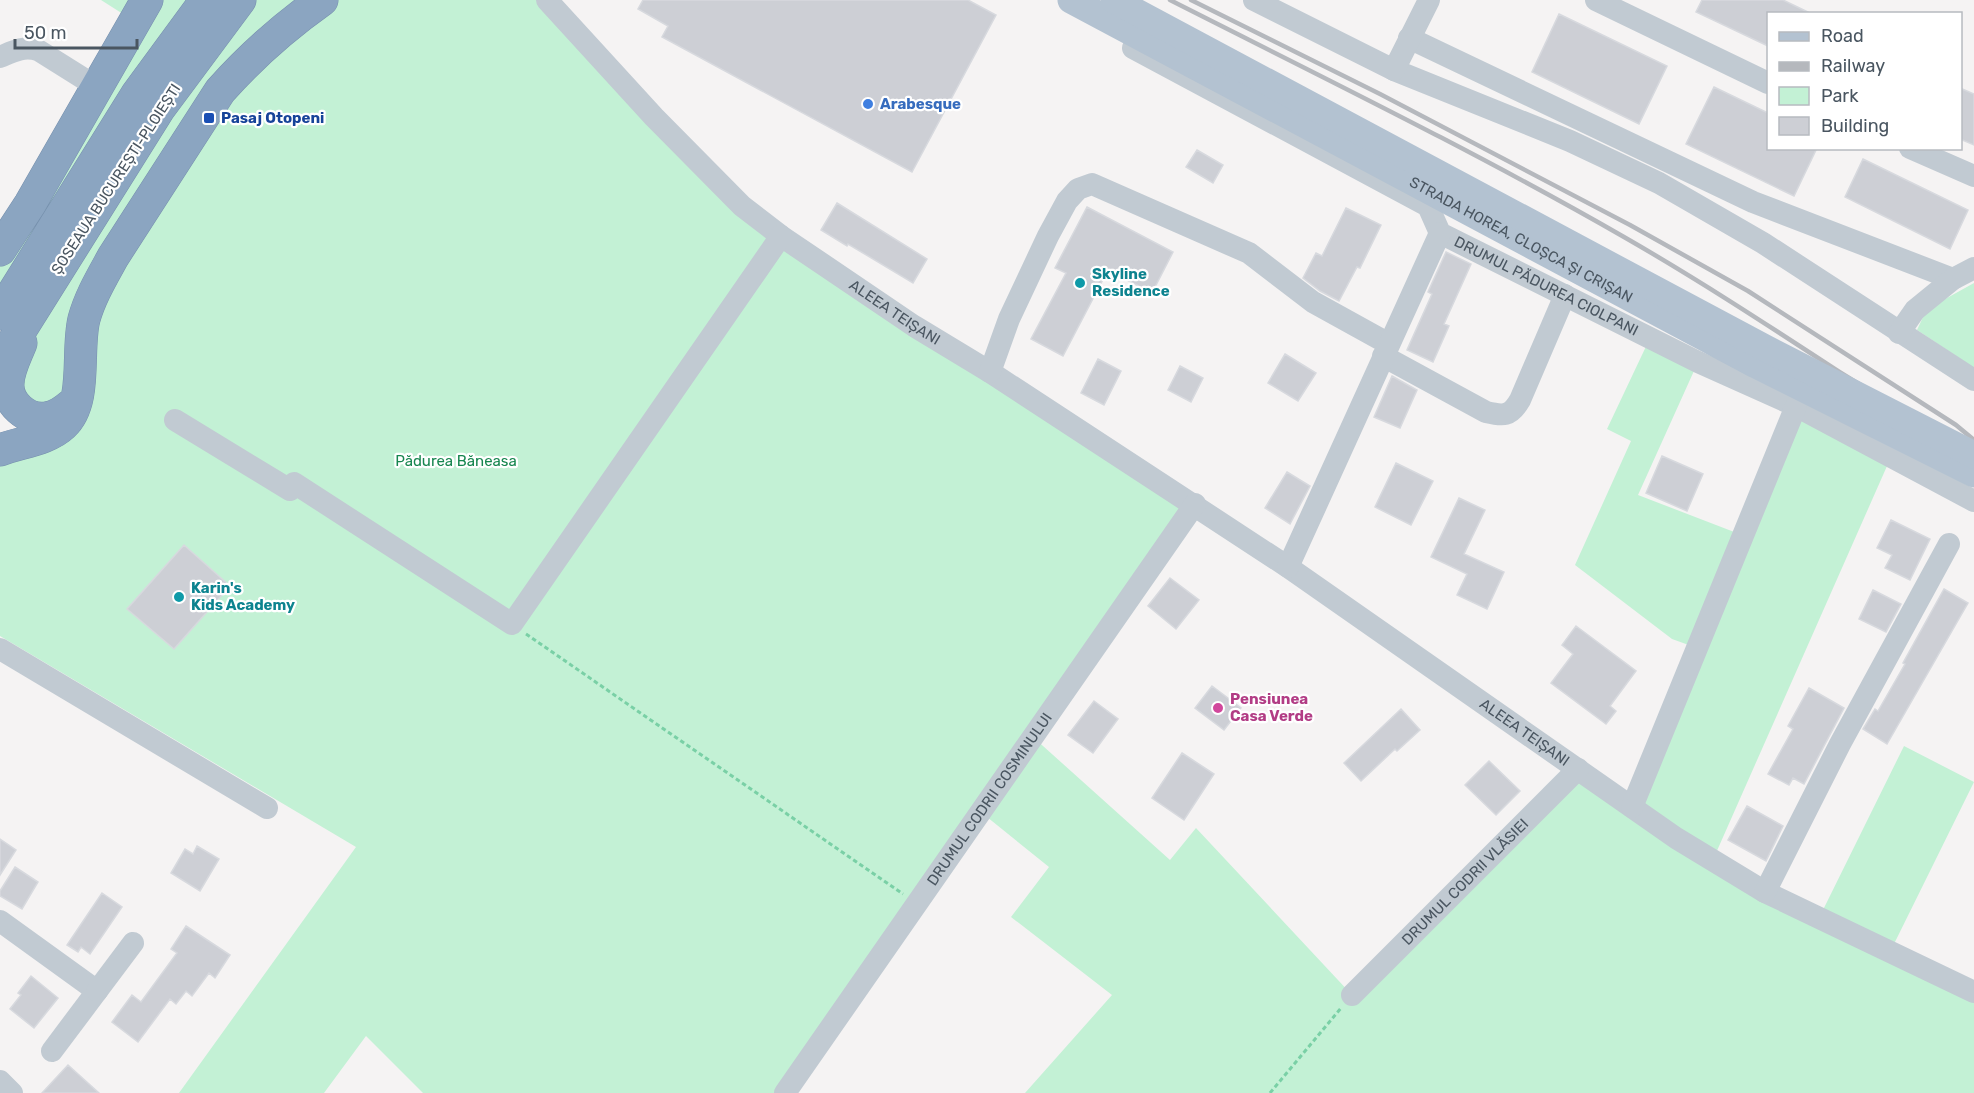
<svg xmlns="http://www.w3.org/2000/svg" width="1974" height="1093" font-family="Rubik,sans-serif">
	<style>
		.green { fill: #c3f1d5 }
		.building { fill: #cdcfd5; stroke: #d7d9de; stroke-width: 1.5 }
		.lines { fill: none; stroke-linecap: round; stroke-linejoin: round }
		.highway-casing { stroke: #7690ad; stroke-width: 33 }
		.path { stroke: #7ad0a6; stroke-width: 3; stroke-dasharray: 4.5 3; stroke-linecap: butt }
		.minor { stroke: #c1cad2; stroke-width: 22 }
		.major { stroke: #b3c2d1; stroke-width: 27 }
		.highway { stroke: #8ba5c1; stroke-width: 32 }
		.rail { stroke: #b5b8bd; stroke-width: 4.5 }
		.major-bridge { stroke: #b3c2d1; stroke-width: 27 }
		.shop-dot { fill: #3f7fe0; stroke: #fff; stroke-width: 2 }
		.transit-dot { fill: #1a4fb4; stroke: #fff; stroke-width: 2 }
		.culture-dot { fill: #0f9aa8; stroke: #fff; stroke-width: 2 }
		.hotel-dot { fill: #d1479c; stroke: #fff; stroke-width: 2 }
		.labels { text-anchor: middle; stroke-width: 4.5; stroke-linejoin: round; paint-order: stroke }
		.shop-label { font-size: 15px; font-weight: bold; fill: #366cbe; stroke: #fff; text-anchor: start }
		.transit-label { font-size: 15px; font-weight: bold; fill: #164399; stroke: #fff; text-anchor: start }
		.street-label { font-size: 15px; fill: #4a5661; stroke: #fff }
		.culture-label { font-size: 15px; font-weight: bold; fill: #0d838f; stroke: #fff; text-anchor: start }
		.park-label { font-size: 15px; fill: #17864f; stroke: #fff }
		.hotel-label { font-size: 15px; font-weight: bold; fill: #b23c85; stroke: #fff; text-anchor: start }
	</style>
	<rect width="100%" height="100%" fill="#f5f3f3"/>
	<!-- green -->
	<path class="green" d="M101,0h105l-206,303v-53l134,-229z
		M240,0h307l195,206 453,298 -162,233 137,123 26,-32 156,167 226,-226 98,69 298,153v102h-949l87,-98 -101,-78 38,-50 -62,-50 -194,276h-370l-57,-57 -42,57h-145l177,-246 -356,-211v-186l34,-32 -24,-50z
		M1974,283v85l-57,-38 7,-15 14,-12z
		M1650,338l48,24 -60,133 104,40 54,-129 95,51 -175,396 -81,-52 62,-153 -25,-9 -97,-74 56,-124 -24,-12z
		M1904,746l70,36 -82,166 -71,-34z"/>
	<!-- building -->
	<path class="building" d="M643,0h325l28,15 -84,157 -250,-135 6,-11 -30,-17z
		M1702,0h81l29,14h-44v32l-72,-34z
		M1559,14l108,52 -28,58 -107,-52z
		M1714,87l54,26v35h49l-23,48 -108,-52z
		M1960,88l14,6v51l-14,-6z
		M1197,150l26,15 -10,18 -27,-16z
		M1863,159l105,51 -18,39 -105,-52z
		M837,203l90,56 -14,24 -65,-39 -1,2 -26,-16z
		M1087,207l86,45 -21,41 -44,-23 -45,86 -32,-17 35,-66 -11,-5z
		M1346,208l35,17 -21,43 -3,-1 -18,34 -19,-10 -17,-13 13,-25 6,3z
		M1446,252l25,12 -27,60 5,2 -16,36 -26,-12 25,-56 -4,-2z
		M1285,354l31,19 -18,28 -30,-18z
		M1098,359l23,12 -17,34 -23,-12z
		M1180,366l23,12 -12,24 -23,-12z
		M1392,376l25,14 -17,38 -26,-11z
		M1662,456l41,18 -16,37 -41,-18z
		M1396,463l37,18 -22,44 -36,-18z
		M1287,472l23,14 -20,38 -25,-16z
		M1459,498l26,12 -21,44 40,18 -17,37 -30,-14 10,-21 -36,-17z
		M1891,520l39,19 -20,41 -25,-12 7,-13 -15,-7z
		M184,545l46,41 -56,63 -47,-40z
		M1170,578l29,22 -23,29 -28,-23z
		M1944,589l24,14 -81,141 -24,-15 12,-20 3,2 27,-47 -2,-1z
		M1873,590l28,14 -15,28 -27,-13z
		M1576,626l60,45 -26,35 6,5 -10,13 -55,-41 22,-29 -11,-9z
		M1212,686l29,22 -17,22 -29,-22z
		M1809,688l35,20 -40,76 -11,-6 -4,7 -21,-11 25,-45 -5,-3z
		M1094,701l24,18 -25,34 -25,-18z
		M1401,709l19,21 -23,21 -2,-2 -34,32 -17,-18z
		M1182,753l32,21 -30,46 -32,-22z
		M1489,761l31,30 -24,24 -31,-30z
		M1747,806l36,20 -17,35 -38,-21z
		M0,839l16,11 -16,25z
		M197,846l22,13 -19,32 -29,-18 14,-24 8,5z
		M15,867l23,15 -16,27 -22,-13v-5z
		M102,893l20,14 -32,47 -9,-7 -3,5 -11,-7z
		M186,926l44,29 -15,23 -6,-5 -17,23 -6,-5 -10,13 -6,-5 -32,43 -26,-20 20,-27 9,7 36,-49 -6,-4z
		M31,976l27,22 -24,30 -24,-19 11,-14 -3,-2z
		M68,1065l31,28h-57z"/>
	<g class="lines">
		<!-- highway casing -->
		<g class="highway-casing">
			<path id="highway" d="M0,250l30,-46 117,-204
				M0,314l137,-220 69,-94
				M21,343c-5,13 -13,27 -13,41 -1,19 19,37 38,34 10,-1 18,-7 25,-13
				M0,363l159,-254 81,-109
				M0,450c21,-8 47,-10 63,-25 25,-23 13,-74 21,-106 6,-22 18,-42 29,-62l107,-166c31,-35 64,-64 102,-91"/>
		</g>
		<!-- path -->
		<path class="path" d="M526,634l377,260
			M1270,1093l71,-85"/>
		<!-- minor -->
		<g class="minor">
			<path id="s1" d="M547,0l107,117 88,89 39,30 133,90 76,46 298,195 388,271 89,54 209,100"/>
			<path d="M1254,0l140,70 176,71 89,42 104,60 211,137"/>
			<path d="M1596,0l172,83"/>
			<path d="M1409,38l344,164 200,77"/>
			<path id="s2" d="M1133,48l295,158 12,27 258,129 98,44 178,95"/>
			<path d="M0,57c14,-6 23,-11 38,-7l59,37"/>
			<path d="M1394,70l35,-70"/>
			<path d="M1910,148l64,28"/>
			<path d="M1899,333l16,-23 38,-31 21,-11"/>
			<path d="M1383,356l103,56c17,4 24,5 34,-12l45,-105"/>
			<path d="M990,372l19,-53 39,-83 19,-35 11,-12 14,-5 157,69 64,49 76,42"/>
			<path d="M175,420l115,70 4,-7 218,141 269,-388"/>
			<path d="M1288,567l152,-334"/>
			<path d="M0,649l267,159"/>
			<path d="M1632,807l164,-401"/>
			<path d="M1765,892l75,-148 109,-200"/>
			<path d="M0,921l97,70 -45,60"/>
			<path d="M97,991l36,-48"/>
			<path id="s3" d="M1352,995l226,-226"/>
			<path d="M0,1081l12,12"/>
			<path id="s4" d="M785,1093l410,-589"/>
		</g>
		<!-- major -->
		<path class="major" id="s5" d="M1071,0l685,365 218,109"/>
		<!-- highway -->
		<use href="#highway" class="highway"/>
		<!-- rail -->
		<path class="rail" d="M1170,0c152,77 306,152 454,237 75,43 145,89 217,136 45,28 91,53 133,86
			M1191,0l189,94 250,131 118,66 208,134 18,15"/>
		<!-- major-bridge -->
		<path class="major-bridge" d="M1114,0l651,348 209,107"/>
	</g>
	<!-- markers -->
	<circle class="shop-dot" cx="868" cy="104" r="6"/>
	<rect class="transit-dot" x="203" y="112" width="12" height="12" rx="3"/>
	<g class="culture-dot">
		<circle cx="1080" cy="283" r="6"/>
		<circle cx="179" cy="597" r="6"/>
	</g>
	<circle class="hotel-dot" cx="1218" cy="708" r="6"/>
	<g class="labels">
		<!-- shop labels -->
		<g class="shop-label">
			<text x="880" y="109">Arabesque</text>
		</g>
		<!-- transit labels -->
		<g class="transit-label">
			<text x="221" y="123">Pasaj Otopeni</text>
		</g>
		<!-- street labels -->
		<g class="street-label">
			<text transform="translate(116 179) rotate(-57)" y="5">ȘOSEAUA BUCUREȘTI-PLOIEȘTI</text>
			<text dy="5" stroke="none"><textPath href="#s5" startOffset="510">STRADA HOREA, CLOȘCA ȘI CRIȘAN</textPath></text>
			<text dy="5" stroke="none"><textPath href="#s2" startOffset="483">DRUMUL PĂDUREA CIOLPANI</textPath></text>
			<text dy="5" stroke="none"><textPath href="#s1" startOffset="470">ALEEA TEIȘANI</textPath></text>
			<text dy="5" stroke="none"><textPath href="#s1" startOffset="1227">ALEEA TEIȘANI</textPath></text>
			<text dy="5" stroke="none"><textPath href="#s4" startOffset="358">DRUMUL CODRII COSMINULUI</textPath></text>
			<text dy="5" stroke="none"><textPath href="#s3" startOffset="160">DRUMUL CODRII VLĂSIEI</textPath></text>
		</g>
		<!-- culture labels -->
		<g class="culture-label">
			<text x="1092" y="279">Skyline<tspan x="1092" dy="17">Residence</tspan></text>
			<text x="191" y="593">Karin's<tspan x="191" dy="17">Kids Academy</tspan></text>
		</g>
		<!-- park labels -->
		<g class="park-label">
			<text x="456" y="466">Pădurea Băneasa</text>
		</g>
		<!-- hotel labels -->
		<g class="hotel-label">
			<text x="1230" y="704">Pensiunea<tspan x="1230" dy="17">Casa Verde</tspan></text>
		</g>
	</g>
	<!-- legend -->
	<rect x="1767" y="12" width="195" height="138" fill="#ffffff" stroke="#b7bbc0" stroke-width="1.5"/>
	<rect x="1779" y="32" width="30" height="9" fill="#b3c2d1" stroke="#b7bbc0" stroke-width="1.5"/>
	<text x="1821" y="42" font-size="18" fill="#4a5661">Road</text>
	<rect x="1779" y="62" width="30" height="9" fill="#b5b8bd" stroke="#b7bbc0" stroke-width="1.5"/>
	<text x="1821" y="72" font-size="18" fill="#4a5661">Railway</text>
	<rect x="1779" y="87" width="30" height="18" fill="#c3f1d5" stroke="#b7bbc0" stroke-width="1.5"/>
	<text x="1821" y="102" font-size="18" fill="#4a5661">Park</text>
	<rect x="1779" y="117" width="30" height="18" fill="#cdcfd5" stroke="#b7bbc0" stroke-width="1.5"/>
	<text x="1821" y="132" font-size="18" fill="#4a5661">Building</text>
	<!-- scale -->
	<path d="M15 39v9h122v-9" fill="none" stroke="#4a5661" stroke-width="3"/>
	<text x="24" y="39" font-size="18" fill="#4a5661" stroke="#ffffff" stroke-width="4.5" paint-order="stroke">50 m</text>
</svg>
